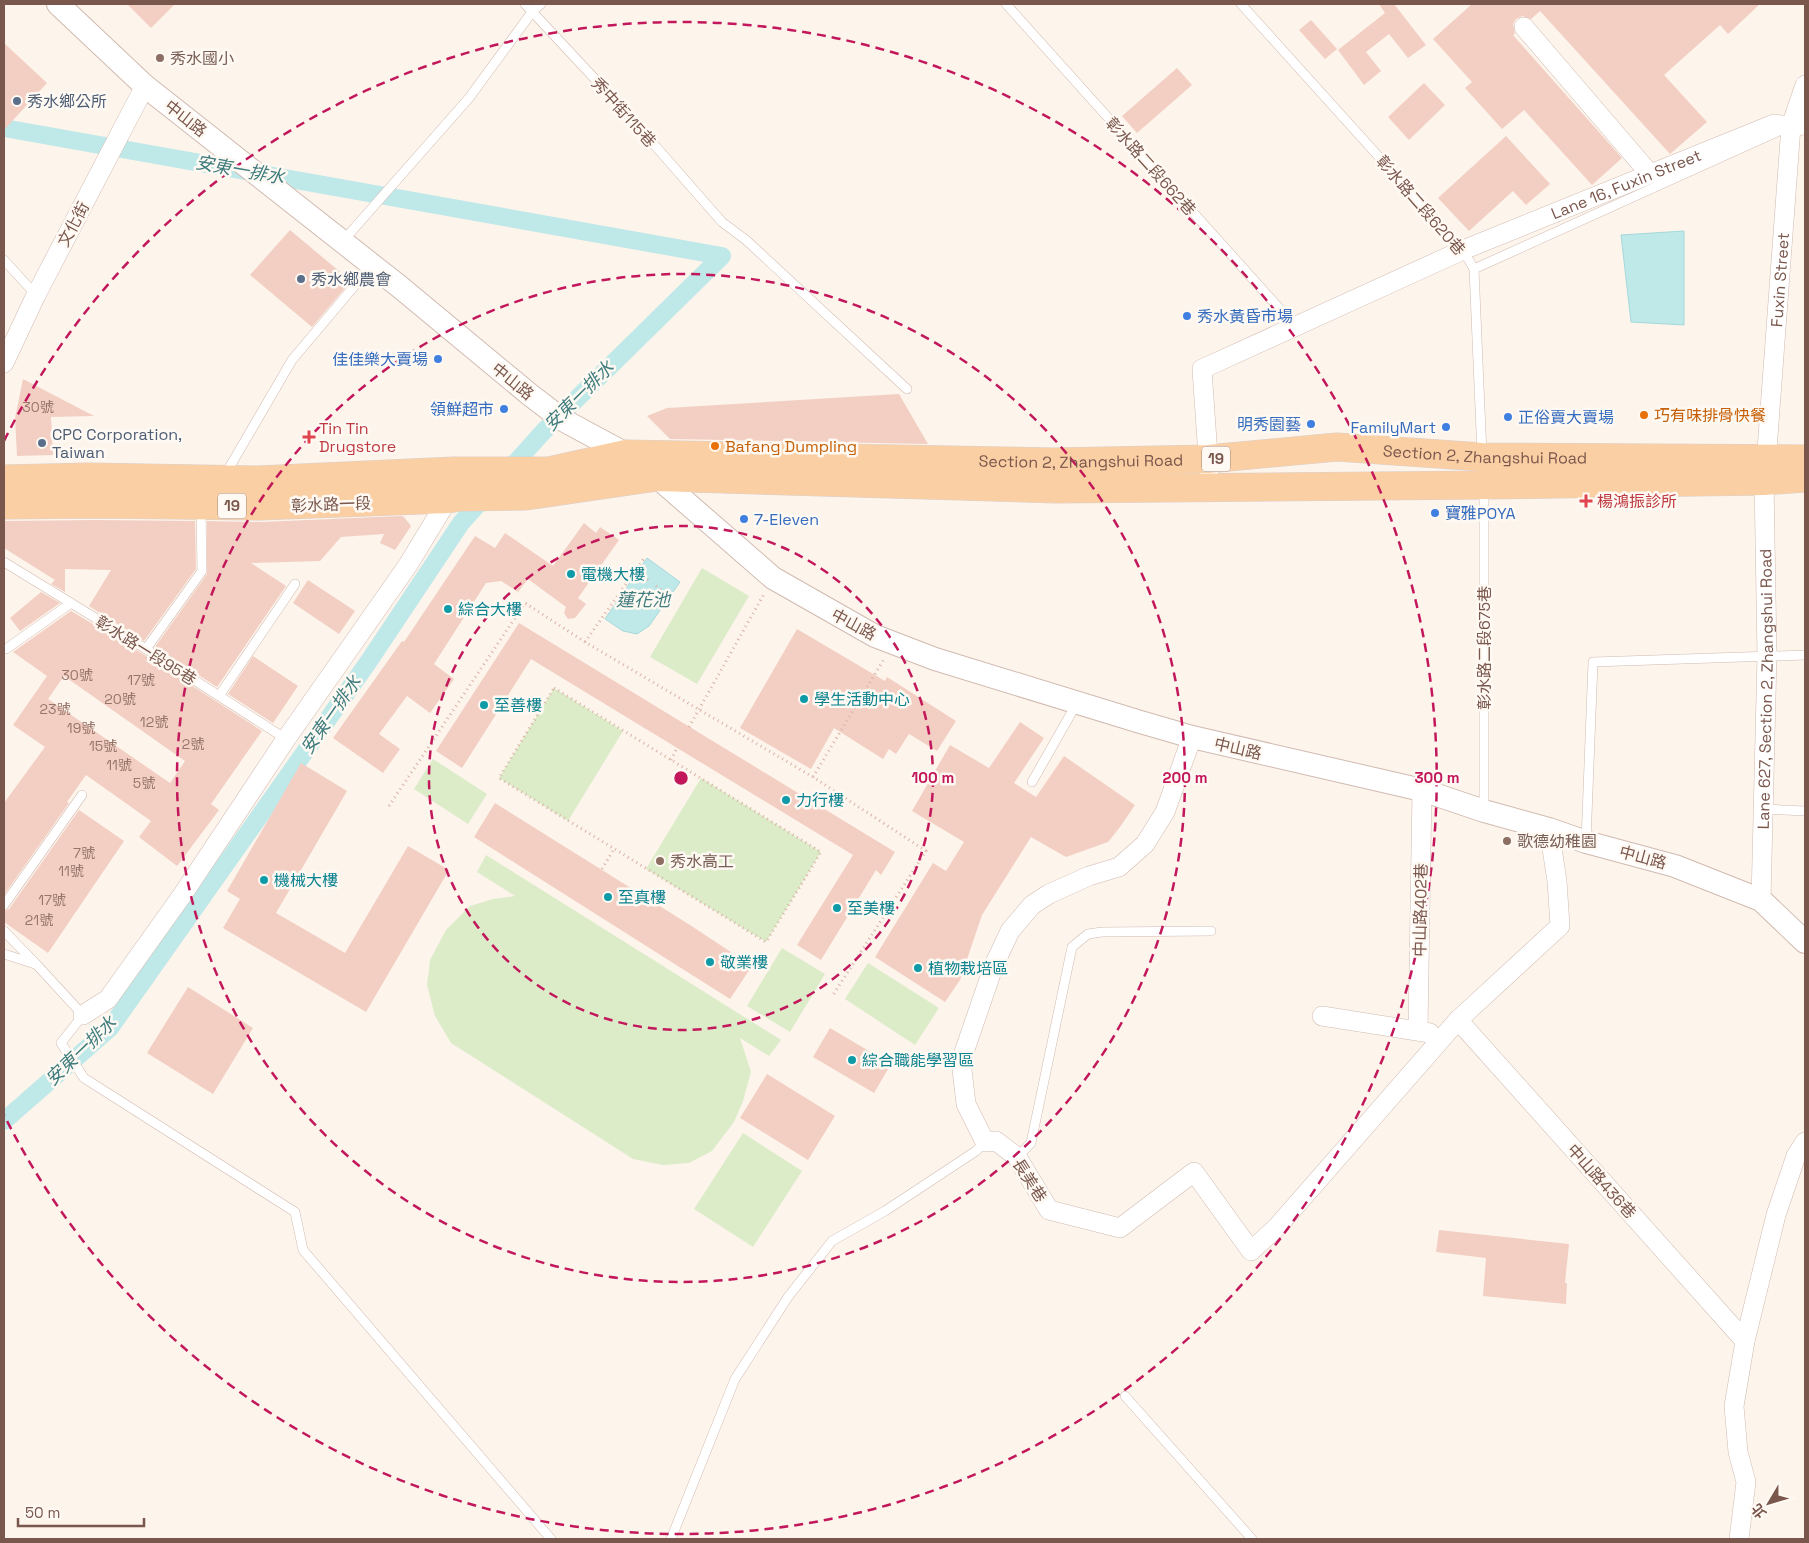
<svg xmlns="http://www.w3.org/2000/svg" width="1809" height="1543" font-family="'Space Grotesk','Noto Sans TC',sans-serif">
	<style>
		.green { fill: #dcecc9 }
		.water { fill: #bfe8e8; stroke: #a5d9da }
		.lines { fill: none; stroke-linecap: round; stroke-linejoin: round }
		.canal { stroke: #bfe8e8; stroke-width: 18 }
		.building { fill: #f3cfc3; fill-rule: evenodd }
		.service-casing { stroke: #d1bab0; stroke-width: 10 }
		.minor-casing { stroke: #d1bab0; stroke-width: 20 }
		.tertiary-casing { stroke: #d1bab0; stroke-width: 24 }
		.primary-casing { stroke: #dad0cd; stroke-width: 29 }
		.path { stroke: #d9b2a5; stroke-width: 3; stroke-dasharray: 1 4; stroke-linecap: butt }
		.service { stroke: #fff; stroke-width: 9 }
		.minor { stroke: #fff; stroke-width: 19 }
		.tertiary { stroke: #fff; stroke-width: 22 }
		.primary { stroke: #fbcfa4; stroke-width: 28 }
		.ring { fill: none; stroke: #c2185b; stroke-width: 2.5; stroke-dasharray: 9 6 }
		.education-dot { fill: #8d6e63; stroke: #fff9f3; stroke-width: 2 }
		.service-dot { fill: #5c6f8a; stroke: #fff9f3; stroke-width: 2 }
		.shop-dot { fill: #3f7fe0; stroke: #fff9f3; stroke-width: 2 }
		.food-dot { fill: #e8710a; stroke: #fff9f3; stroke-width: 2 }
		.health-dot { fill: #e0444e; stroke: #fff9f3; stroke-width: 2 }
		.culture-dot { fill: #0f9aa8; stroke: #fff9f3; stroke-width: 2 }
		.labels { text-anchor: middle; stroke-width: 5; stroke-linejoin: round; paint-order: stroke }
		.number-label { font-size: 14px; fill: #98756a }
		.shield { fill: #fff9f3; stroke: #a2887f; stroke-width: 1 }
		.shield-label { font-size: 15px; font-weight: bold; fill: #7a574d }
		.education-label { font-size: 16px; fill: #785e54; stroke: #fff9f3; text-anchor: start }
		.service-label { font-size: 16px; fill: #4e5e75; stroke: #fff9f3; text-anchor: start }
		.street-label { font-size: 16px; fill: #7a574d; stroke: #fff9f3 }
		.shop-label { font-size: 16px; fill: #366cbe; stroke: #fff9f3; text-anchor: start }
		.food-label { font-size: 16px; fill: #c56008; stroke: #fff9f3; text-anchor: start }
		.health-label { font-size: 16px; fill: #be3a42; stroke: #fff9f3; text-anchor: start }
		.culture-label { font-size: 16px; fill: #0d838f; stroke: #fff9f3; text-anchor: start }
		.water-label { font-size: 18px; font-style: italic; fill: #407d7e; stroke: #fff9f3 }
		.centre { fill: #c2185b; stroke: #fff9f3; stroke-width: 2.5 }
		.ring-label { font-size: 15px; text-anchor: middle; font-weight: bold; fill: #c2185b; stroke: #fff9f3; stroke-width: 5; stroke-linejoin: round; paint-order: stroke }
	</style>
	<rect width="100%" height="100%" fill="#fdf4ec"/>
	<!-- green -->
	<path class="green" d="M702,568l47,28 -52,88 -47,-27z
		M554,688l69,43 -55,90 -69,-43z
		M433,759l54,35 -19,30 -54,-35z
		M701,778l120,74 -55,90 -120,-73z
		M486,855l295,185 -12,16 -29,-18 11,34 -8,29 -9,21 -22,29 -23,12 -26,2 -30,-6 -182,-116 -16,-27 -8,-31 3,-25 16,-30 24,-24 23,-7 22,-3 -38,-24z
		M782,948l43,26 -35,58 -43,-26z
		M868,963l71,45 -24,37 -70,-46z
		M743,1133l59,38 -49,76 -59,-38z"/>
	<!-- water -->
	<path class="water" d="M1684,231v94l-53,-3 -10,-87z
		M647,558l33,24 -31,44 -12,8 -14,-3 -18,-12z"/>
	<g class="lines">
		<!-- canal -->
		<path class="canal" d="M4,128l718,128 -179,176 -82,91 -92,138 -259,367 -106,93"/>
	</g>
	<!-- building -->
	<path class="building" d="M127,4h48l-24,24z
		M1379,4h15l32,41 -18,13 -19,-24 -23,18 15,19 -17,14 -26,-35 47,-37z
		M1472,4h288l-32,30 -8,-9 -56,50 43,47 -37,32 -130,-143 -9,8 -9,-3 -6,3 -3,5 2,10 -2,1 109,123 -30,27 -68,-75 -22,19 -37,-41 7,-6 -39,-43z
		M1311,20l26,29 -12,10 -26,-29z
		M4,43l43,40 -43,47z
		M1177,68l15,17 -55,48 -15,-17z
		M1424,83l21,22 -36,35 -21,-23z
		M1506,136l44,48 -24,21 -13,-14 -44,40 -31,-33z
		M290,230l61,51 -39,46 -62,-52z
		M23,379l71,37 -43,1 2,38 -36,1 -2,-38z
		M899,394l29,50 -258,-5 -23,-23 20,-8z
		M401,516l3,1 7,9 -16,24 -15,-7 4,-9 -43,3 -21,24 -69,2 35,23 -69,101 -62,-40 52,-73v-53l54,1z
		M95,520l100,1 1,48 -52,72 -55,-35 22,-36 -46,-1v23l-14,-8 4,-4 -51,-32v-27z
		M584,523l12,10 4,-6 19,13 -41,58 8,6 -11,14 -7,1 -4,-6 2,-6 -38,-28 -10,13 -17,-11 -15,2 -52,81 20,15 -24,34 -23,-17 -28,38 21,15 -17,24 -50,-35 69,-97 2,1 71,-106 20,12 10,-15 48,33z
		M308,580l47,31 -16,23 -46,-31z
		M41,592l19,11 -40,28 -10,-13z
		M71,611l72,43 119,77 -51,73 8,6 -42,56 -38,-29 12,-16 -65,-46 -19,27 2,1 -65,92v-92l41,-56 -32,-22 34,-49 -34,-24zM64,676l121,85 -15,22 -122,-84z
		M519,623l376,229 -14,23 -5,-5 -55,90 -24,-15 56,-90 -322,-196 -69,109 -26,-17z
		M797,629l88,52 2,-4 69,44 -19,30 -28,-17 -13,20 -7,-5 -6,10 -49,-31 -23,41 -71,-41z
		M253,656l45,30 -25,37 -45,-29z
		M1020,722l24,16 -30,45 22,14 28,-41 71,49 -15,22 -12,15 -42,15 -35,-20 -49,78 -22,65 -15,22 -70,-45 58,-94 13,8 18,-29 -52,-31 38,-66 39,23z
		M301,763l46,28 -71,122 69,40 63,-107 41,24 -83,142 -143,-84 17,-29 -13,-8z
		M495,803l195,122 62,41 -22,33 -256,-162z
		M79,810l45,31 -76,112 -44,-31v-11l5,-2z
		M188,987l65,41 -40,66 -66,-41z
		M830,1028l61,36 -17,29 -61,-36z
		M767,1074l68,42 -27,44 -68,-42z
		M1439,1230l130,14 -4,39h2l-1,21 -83,-8 3,-38 -50,-6z"/>
	<g class="lines">
		<!-- service casing -->
		<g class="service-casing">
			<path id="service" d="M525,4l97,104 100,114 24,18 161,149
				M1006,4l290,323
				M1241,4l222,246 11,19 8,186
				M343,241l126,-143 63,-86 9,-8
				M4,260l32,35
				M1474,269l305,-138
				M225,475l67,-115 80,-95
				M4,562l142,87 140,90
				M6,649l65,-46
				M146,649l56,-78 -1,-64
				M219,696l76,-112
				M1032,782l45,-79
				M1763,809l42,2
				M1484,810v-322
				M1586,842l7,-180 212,-7
				M4,905l78,-110
				M4,931l33,34 46,50 -22,28 23,35 211,134 8,38 248,289
				M4,954l31,10
				M1017,1157l14,-14 41,-196 16,-13 14,-2 109,-1
				M1125,1396l127,143
				M671,1539l64,-160 53,-82 44,-56 53,-30 91,-60 9,-9"/>
		</g>
		<!-- minor casing -->
		<g class="minor-casing">
			<g id="minor">
				<path d="M1524,27l126,147"/>
				<path d="M4,363l32,-68 109,-209"/>
				<path id="s1" d="M1209,471l-7,-102 261,-119 311,-126 17,2 14,-1"/>
				<path d="M1192,737l-27,75 -20,32 -26,23 -30,9 -40,18 -17,11 -22,26 -16,34 -33,96 5,43 19,38 11,-1 21,16 32,53 71,18 74,-56 57,79 26,-24 181,-207 102,-94 -3,-45 -8,-52"/>
				<path id="s2" d="M1761,900l6,-245 -3,-174 1,-4 26,-351 14,-41"/>
				<path d="M83,1015l25,-16 75,-105 103,-155 122,-174 40,-66"/>
				<path d="M1322,1016l108,17"/>
				<path d="M1458,1020l287,321"/>
				<path d="M1418,1030l4,-240"/>
				<path d="M1739,1539l7,-57 -8,-30 -4,-46 11,-65 31,-126 20,-59 9,-14"/>
			</g>
		</g>
		<!-- tertiary casing -->
		<g class="tertiary-casing">
			<path id="tertiary" d="M58,4l87,82 255,201 129,107 34,26 63,34 31,23 116,101 102,58 60,23 202,62 55,16 230,53 62,21 65,18 37,13 89,24 86,34 44,42"/>
		</g>
		<!-- primary casing -->
		<g class="primary-casing">
			<g id="primary">
				<path id="s3" d="M4,479l85,-2 169,3 196,-9h95l77,-17 428,8 154,-3 129,-12 145,10 323,2"/>
				<path d="M4,505l91,-1 165,2 188,-7 12,-2 66,-1 131,-19 399,12 428,-4 280,-4 41,-3"/>
			</g>
		</g>
		<!-- path -->
		<path class="path" d="M635,571l13,9
			M656,586l16,12
			M585,642l60,-85
			M554,688l267,164 -55,90 -267,-164z
			M689,727l75,-133
			M671,760l6,-12
			M813,777l71,-118
			M389,806l136,-203 60,39 228,135 113,74 -93,144
			M602,869l12,-20"/>
		<!-- service -->
		<use href="#service" class="service"/>
		<!-- minor -->
		<use href="#minor" class="minor"/>
		<!-- tertiary -->
		<use href="#tertiary" class="tertiary"/>
		<!-- primary -->
		<use href="#primary" class="primary"/>
	</g>
	<!-- distance rings -->
	<g class="ring">
		<circle cx="681" cy="778" r="252"/>
		<circle cx="681" cy="778" r="504"/>
		<path d="M4 441A756 756 0 1 1 4 1115"/>
	</g>
	<!-- markers -->
	<g class="education-dot">
		<circle cx="160" cy="58" r="5"/>
		<circle cx="1507" cy="841" r="5"/>
		<circle cx="660" cy="861" r="5"/>
	</g>
	<g class="service-dot">
		<circle cx="17" cy="101" r="5"/>
		<circle cx="301" cy="279" r="5"/>
		<circle cx="42" cy="443" r="5"/>
	</g>
	<g class="shop-dot">
		<circle cx="1187" cy="316" r="5"/>
		<circle cx="438" cy="359" r="5"/>
		<circle cx="504" cy="409" r="5"/>
		<circle cx="1508" cy="417" r="5"/>
		<circle cx="1311" cy="424" r="5"/>
		<circle cx="1446" cy="427" r="5"/>
		<circle cx="1435" cy="513" r="5"/>
		<circle cx="744" cy="519" r="5"/>
	</g>
	<g class="food-dot">
		<circle cx="1644" cy="415" r="5"/>
		<circle cx="715" cy="446" r="5"/>
	</g>
	<g class="health-dot">
		<path d="M306.5 429.5h5v5h5v5h-5v5h-5v-5h-5v-5h5z"/>
		<path d="M1583.5 493.5h5v5h5v5h-5v5h-5v-5h-5v-5h5z"/>
	</g>
	<g class="culture-dot">
		<circle cx="571" cy="574" r="5"/>
		<circle cx="448" cy="609" r="5"/>
		<circle cx="804" cy="699" r="5"/>
		<circle cx="484" cy="705" r="5"/>
		<circle cx="786" cy="800" r="5"/>
		<circle cx="264" cy="880" r="5"/>
		<circle cx="608" cy="897" r="5"/>
		<circle cx="837" cy="908" r="5"/>
		<circle cx="710" cy="962" r="5"/>
		<circle cx="918" cy="968" r="5"/>
		<circle cx="852" cy="1060" r="5"/>
	</g>
	<g class="labels">
		<!-- number labels -->
		<g class="number-label">
			<text x="38" y="412">30號</text>
			<text x="77" y="680">30號</text>
			<text x="141" y="685">17號</text>
			<text x="120" y="704">20號</text>
			<text x="55" y="714">23號</text>
			<text x="154" y="727">12號</text>
			<text x="81" y="733">19號</text>
			<text x="193" y="749">2號</text>
			<text x="103" y="751">15號</text>
			<text x="119" y="770">11號</text>
			<text x="144" y="788">5號</text>
			<text x="84" y="858">7號</text>
			<text x="71" y="876">11號</text>
			<text x="52" y="905">17號</text>
			<text x="39" y="925">21號</text>
		</g>
		<!-- shield labels -->
		<g class="shield">
			<rect x="1202" y="446.5" width="28" height="25" rx="4"/>
			<rect x="218" y="493.5" width="28" height="25" rx="4"/>
		</g>
		<g class="shield-label">
			<text x="1216" y="464">19</text>
			<text x="232" y="511">19</text>
		</g>
		<!-- education labels -->
		<g class="education-label">
			<text x="170" y="64">秀水國小</text>
			<text x="1517" y="847">歌德幼稚園</text>
			<text x="670" y="867">秀水高工</text>
		</g>
		<!-- service labels -->
		<g class="service-label">
			<text x="27" y="107">秀水鄉公所</text>
			<text x="311" y="285">秀水鄉農會</text>
			<text x="52" y="440">CPC Corporation,<tspan x="52" dy="18">Taiwan</tspan></text>
		</g>
		<!-- street labels -->
		<g class="street-label">
			<text transform="translate(624 112) rotate(48)" y="6">秀中街115巷</text>
			<text transform="translate(186 118) rotate(38)" y="6">中山路</text>
			<text transform="translate(1151 166) rotate(48)" y="6">彰水路二段662巷</text>
			<text dy="6" stroke="none"><textPath href="#s1" startOffset="565">Lane 16, Fuxin Street</textPath></text>
			<text transform="translate(1421 205) rotate(49)" y="6">彰水路二段620巷</text>
			<text transform="translate(73 224) rotate(-62)" y="6">文化街</text>
			<text dy="6" stroke="none"><textPath href="#s2" startOffset="621">Fuxin Street</textPath></text>
			<text transform="translate(513 381) rotate(39)" y="6">中山路</text>
			<text dy="6" stroke="none"><textPath href="#s3" startOffset="1484">Section 2, Zhangshui Road</textPath></text>
			<text dy="6" stroke="none"><textPath href="#s3" startOffset="1079">Section 2, Zhangshui Road</textPath></text>
			<text transform="translate(331 504) rotate(-2)" y="6">彰水路一段</text>
			<text transform="translate(854 624) rotate(28)" y="6">中山路</text>
			<text transform="translate(1484 648) rotate(-90)" y="6">彰水路二段675巷</text>
			<text transform="translate(146 650) rotate(32)" y="6">彰水路一段95巷</text>
			<text dy="6" stroke="none"><textPath href="#s2" startOffset="211">Lane 627, Section 2, Zhangshui Road</textPath></text>
			<text transform="translate(1238 748) rotate(13)" y="6">中山路</text>
			<text transform="translate(1643 857) rotate(15)" y="6">中山路</text>
			<text transform="translate(1420 910) rotate(-89)" y="6">中山路402巷</text>
			<text transform="translate(1030 1180) rotate(57)" y="6">長美巷</text>
			<text transform="translate(1602 1181) rotate(48)" y="6">中山路436巷</text>
		</g>
		<!-- shop labels -->
		<g class="shop-label">
			<text x="1197" y="322">秀水黃昏市場</text>
			<text x="428" y="365" text-anchor="end">佳佳樂大賣場</text>
			<text x="494" y="415" text-anchor="end">領鮮超市</text>
			<text x="1518" y="423">正俗賣大賣場</text>
			<text x="1301" y="430" text-anchor="end">明秀園藝</text>
			<text x="1436" y="433" text-anchor="end">FamilyMart</text>
			<text x="1445" y="519">寶雅POYA</text>
			<text x="754" y="525">7-Eleven</text>
		</g>
		<!-- food labels -->
		<g class="food-label">
			<text x="1654" y="421">巧有味排骨快餐</text>
			<text x="725" y="452">Bafang Dumpling</text>
		</g>
		<!-- health labels -->
		<g class="health-label">
			<text x="319" y="434">Tin Tin<tspan x="319" dy="18">Drugstore</tspan></text>
			<text x="1597" y="507">楊鴻振診所</text>
		</g>
		<!-- culture labels -->
		<g class="culture-label">
			<text x="581" y="580">電機大樓</text>
			<text x="458" y="615">綜合大樓</text>
			<text x="814" y="705">學生活動中心</text>
			<text x="494" y="711">至善樓</text>
			<text x="796" y="806">力行樓</text>
			<text x="274" y="886">機械大樓</text>
			<text x="618" y="903">至真樓</text>
			<text x="847" y="914">至美樓</text>
			<text x="720" y="968">敬業樓</text>
			<text x="928" y="974">植物栽培區</text>
			<text x="862" y="1066">綜合職能學習區</text>
		</g>
		<!-- water labels -->
		<g class="water-label">
			<text transform="translate(240 170) rotate(10)" y="6">安東一排水</text>
			<text transform="translate(579 396) rotate(-45)" y="6">安東一排水</text>
			<text x="643" y="606">蓮花池</text>
			<text transform="translate(331 715) rotate(-55)" y="6">安東一排水</text>
			<text transform="translate(81 1051) rotate(-44)" y="6">安東一排水</text>
		</g>
	</g>
	<circle cx="681" cy="778" r="8" class="centre"/>
	<g class="ring-label">
		<text x="933" y="783">100 m</text>
		<text x="1185" y="783">200 m</text>
		<text x="1437" y="783">300 m</text>
	</g>
	<!-- border -->
	<rect width="1809" height="1543" fill="none" stroke="#7a574d" stroke-width="10"/>
	<!-- north arrow -->
	<g transform="translate(1769 1503) rotate(232)" stroke="#fff9f3" stroke-width="4" paint-order="stroke">
	<path d="M0-4L9 19L0 12L-9 19Z" fill="#7a574d"/>
	<text y="-8" font-size="14" font-weight="bold" text-anchor="middle" fill="#7a574d">北</text>
	</g>
	<!-- scale -->
	<path d="M18 1518v8h126v-8" fill="none" stroke="#7a574d" stroke-width="2.5"/>
	<text x="25" y="1518" font-size="15" fill="#7a574d" stroke="#fff9f3" stroke-width="4" paint-order="stroke">50 m</text>
</svg>
